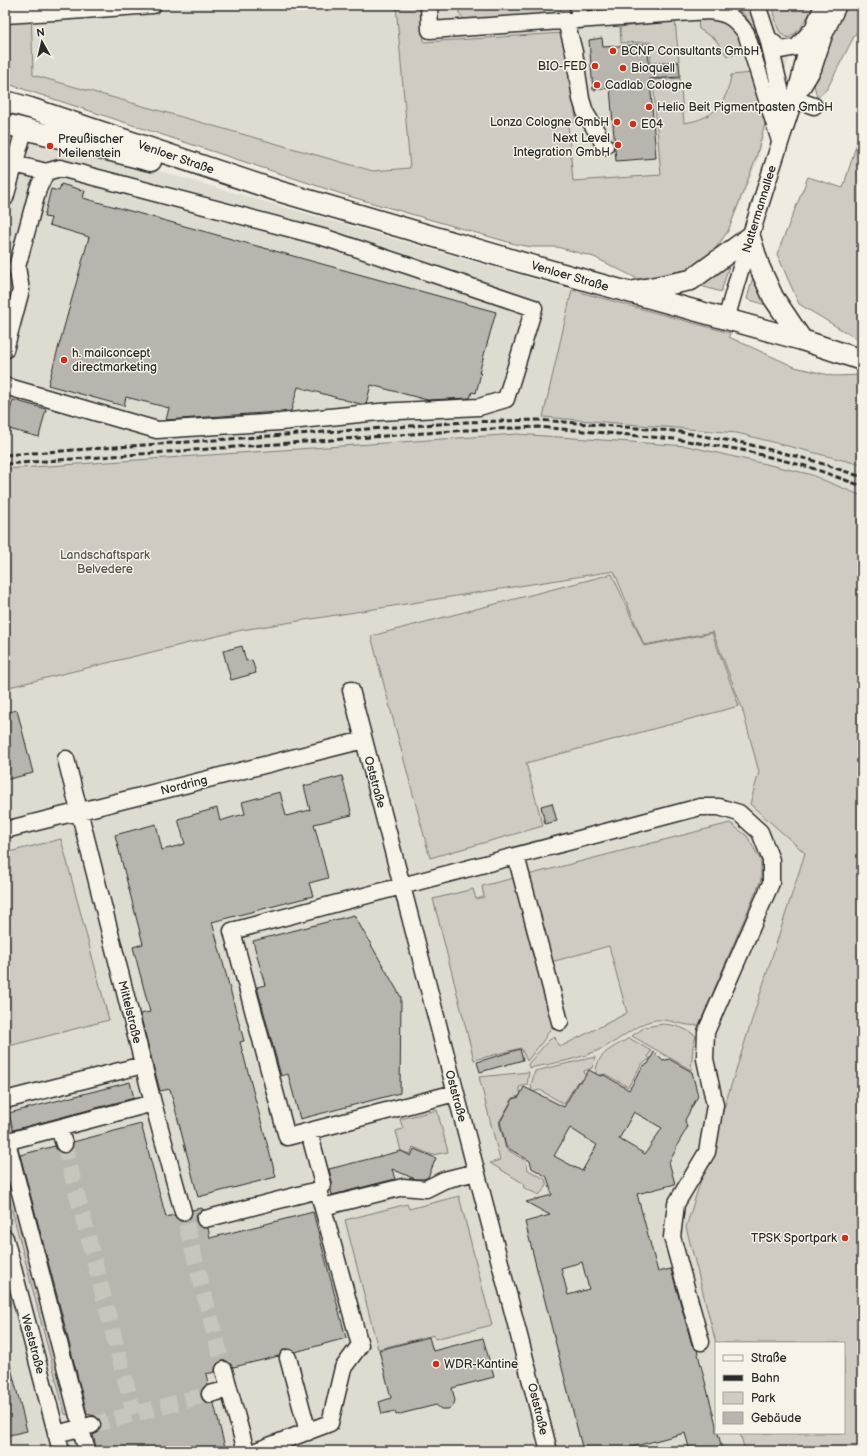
<svg xmlns="http://www.w3.org/2000/svg" width="867" height="1456" font-family="'Balsamiq Sans',sans-serif">
	<style>
		.built { fill: #dedbd1 }
		.green { fill: #cfcbc2; stroke: #7d7b76 }
		.building { fill: #b8b5ae; stroke: #2b2b2b; fill-rule: evenodd }
		.lines { fill: none; stroke-linecap: round; stroke-linejoin: round }
		.minor-tunnel { stroke: #c8c5bc; stroke-width: 16; stroke-dasharray: 16 8; stroke-linecap: butt }
		.minor-casing { stroke: #2b2b2b; stroke-width: 19 }
		.major-casing { stroke: #2b2b2b; stroke-width: 23 }
		.minor { stroke: #f7f3e8; stroke-width: 16 }
		.major { stroke: #f7f3e8; stroke-width: 20 }
		.rail { stroke: #2b2b2b; stroke-width: 3; stroke-dasharray: 6 3; stroke-linecap: butt }
		.poi-dot { fill: #c8321e; stroke: #f7f3e8; stroke-width: 1.5 }
		.labels { text-anchor: middle; stroke-width: 3; stroke-linejoin: round; paint-order: stroke }
		.poi-label { font-size: 12px; fill: #2b2b2b; stroke: #f7f3e8; text-anchor: start }
		.street-label { font-size: 12px; fill: #2b2b2b; stroke: #f7f3e8 }
		.park-label { font-size: 12px; fill: #545351; stroke: #f7f3e8 }
	</style>
	<rect width="100%" height="100%" fill="#efebe0"/>
	<filter id="ink" filterUnits="userSpaceOnUse"><feTurbulence type="fractalNoise" baseFrequency=".025" numOctaves="2"/><feDisplacementMap in="SourceGraphic" scale="8" xChannelSelector="R" yChannelSelector="G"/><feConvolveMatrix kernelMatrix="1 2 1 2 8 2 1 2 1" color-interpolation-filters="sRGB"/></filter>
	<g filter="url(#ink)">
		<!-- built -->
		<path class="built" d="M5,5h810l-15,24 -29,81 -14,52 -28,69 -11,17 -12,13 -697,-187z
			M5,131l53,11 514,148 -29,127 194,16 125,32v31l-53,-22 -292,-40 -512,35z
			M614,571l30,74 69,-14 29,77 17,64 -8,32 54,49 -119,374 30,116v90h24l5,18h-740v-763l237,-58z"/>
		<!-- green -->
		<path class="green" d="M5,5h26l2,70 340,96 37,-3 -14,-163h24l4,37 139,-9 9,43 4,46 -8,1 5,58 88,-6 -8,-95 27,-2 4,45c29,-4 43,-19 47,-48l21,-2 14,47 -11,41 -27,70 -18,25 -20,14 -25,7 -27,2 -44,-22 -37,-10h-25l-17,-3 -170,-49 -340,-112z
			M458,5h102l1,10 -94,5c-7,-3 -9,-7 -9,-15z
			M731,5h20l9,40h-2c-5,-18 -10,-32 -27,-40z
			M773,5h42l-15,24 -11,9c-14,-4 -13,-20 -16,-33z
			M843,5h19v16l-35,68 -10,9 -5,-22z
			M708,17l23,3 17,32 -21,4 -12,-17 -16,-10 -1,-10z
			M675,21l4,40 -28,2 -1,-21 -29,1 -1,-16z
			M862,126v216l-63,-38 -22,-50 31,-77 35,11z
			M730,263l-9,29 -20,-6 -3,-3z
			M754,273l18,34 -25,-8z
			M572,290l158,43 -1,4 66,30 38,9 29,-1v90l-125,-32 -194,-16z
			M517,434l170,12 122,28 53,22v955h-117l-5,-18h104v-90h-128l-30,-116 119,-374 -55,-49 9,-32 -17,-64 -29,-76 -69,13 -30,-74 -372,59 -237,58v-219z
			M612,574l32,72 68,-13 27,73 -213,57 17,63 -113,32 -59,-222z
			M730,823l17,13 14,25v19l-62,145c-15,3 -32,-9 -48,-4 -17,5 -30,18 -46,26 -23,12 -50,16 -76,21l-1,-4 21,-24 6,-3 3,8 4,1 65,-33 -18,-67 -58,16 -23,-87z
			M61,839l48,181 -104,27v-194z
			M514,878l18,74 22,71 -11,18 -16,20 -6,-13 -47,12 -41,-161 40,-10 3,10 8,-2 -2,-11z
			M663,1024c13,1 22,4 33,12l-3,10 -2,24 -59,-34 13,-9z
			M629,1038l22,13 -3,5 2,3 -8,5 -14,23 -23,-13 -9,2c-1,-23 16,-27 33,-38z
			M595,1057l-3,11 -8,3 2,8 -9,3 -13,22 -24,-14 -8,2 -1,-7 4,-14z
			M529,1072l-2,13 -8,2 2,8 -8,3 -14,24 7,27 20,12 2,9 17,9 2,7 -8,9 -15,-7 -1,-5 -33,-20 10,-3 -21,-83z
			M437,1110l11,42 -16,3 -19,-8 -3,7 -9,-3 -5,-20 7,-2 -3,-10z
			M5,1157l66,259 -6,-2 -60,-231z
			M459,1196l33,129 -57,14 -1,-4 -56,14 -33,-129 62,-16 2,5z"/>
		<!-- building -->
		<path class="building" d="M602,38l1,9 45,-3 1,21 30,-3 1,15 -30,2 6,79 -40,3 -6,-73 -17,2 -4,-50z
			M61,184l24,7 -2,7 413,114 -17,61h2l-5,20 -4,-1 -2,6 -43,2 -56,-15 -5,19h-6l-62,-17 -7,24 -125,9 3,-12 -43,-11 -2,9 -76,-21 41,-148 -40,-12 2,-7 -7,-1 7,-28 8,2z
			M13,400l33,9 -7,28 -34,-9z
			M242,646l4,15 6,-1 4,13 -25,7 -8,-29z
			M17,710l16,63 -28,7v-67z
			M342,776l10,39 -38,9 14,54 -19,5 4,13 -101,26 32,119 -4,1 36,135 -78,20 -28,-108 -10,2 -20,-77 10,-2 -17,-65 10,-3 -28,-109 41,-11 6,26 23,-6 -7,-25 39,-11 3,13 13,-4 12,-3 -3,-12 38,-10 6,24 24,-6 -6,-24z
			M552,803l5,18 -12,3 -4,-18z
			M354,915l47,82 -1,96 -100,26 -12,-45 -7,2 -10,-37 -14,-52 8,-2 -12,-44z
			M520,1049l3,11 -43,12 -3,-10z
			M654,1052l9,9 6,-2 23,13 6,24 -13,24 2,8 -11,19v3l-7,12 6,22 -38,10 21,78 13,-3 21,76 5,5 19,75v8h2l4,16 -9,2h-23l-5,-18 -68,18h-34l-58,-229 25,-7 -24,-13 26,-7 -5,-18 -15,-9 -2,-7 -24,-14 -6,-25 13,-23 6,-2 5,-10 40,20 14,-25 4,-1 7,-11 11,6 4,-1 25,15 14,-24 5,-2zM634,1112l28,16 -17,26 -26,-15zM570,1128l27,17 -15,26 -28,-15zM582,1262l7,27 -21,6 -7,-27z
			M130,1082l4,16 -121,32 -4,-17z
			M141,1124l25,93 8,-2 6,6h5l5,-3 2,-8 10,-2 1,2 -7,6v5l3,5 9,2 2,10 103,-26 33,126 -51,14 -9,-3 -4,2 -3,5 -37,9 -9,2 -6,-6h-5l-5,3 -2,8 -9,2 2,9 -5,5 -2,8 3,5 10,3 12,47h-129l-4,-16 6,-3 2,-10 -6,-6 -8,-2 -25,-99 -42,-160 35,-9 3,5 8,2 5,-3 2,-8z
			M414,1149l22,9 -8,19 -4,2h-9l-23,-10 3,10 -63,16 -1,-5 1,-8 -3,-13 72,-18 10,5z
			M429,1337l4,14 50,-13 11,39 -42,11 3,13 -2,5 -5,3h-7l-5,-4 -40,10 -1,-4 -13,3 -3,-12 12,-4 -12,-48z
			M5,1360h4l18,71 -22,5z"/>
		<g class="lines">
			<!-- minor-tunnel -->
			<path class="minor-tunnel" d="M64,1144l70,270
				M186,1224l38,146
				M92,1425l118,-31"/>
			<!-- minor casing -->
			<g class="minor-casing">
				<path id="minor" d="M41,5l15,7 97,-7
					M429,5l1,25 278,-19c20,2 26,6 38,22l34,108
					M578,5l2,15
					M757,5l11,33 19,80
					M5,15l49,-3
					M566,21l8,31 7,47 4,13 20,34
					M768,38l13,12 16,-3 13,-15
					M801,89l12,-20 11,-34 14,-30
					M794,99l20,7
					M15,164l31,8
					M5,198l19,-68
					M726,320c20,-74 44,-147 68,-220 10,-32 13,-65 30,-95
					M5,350l16,-60 -4,-23 21,-78 8,-17 14,-4 266,70 208,70 -28,91 -27,8 -100,5 -99,10 -123,8 -152,-44
					M351,690l198,761
					M66,759l87,344 30,109
					M5,830l359,-90
					M516,856l44,166
					M455,1093l-168,44 -55,-206 468,-124h19l20,6 21,19 11,28v23l-65,149 -1,27 10,46 -8,47 -31,52 -4,33 29,105
					M5,1100l138,-35
					M59,1128l5,16
					M309,1132l14,52 -5,6
					M5,1142l148,-39
					M7,1142l71,274
					M323,1207l80,-20 23,2 18,-9 32,-8
					M205,1219l113,-29 42,155 -17,23 -13,55 -74,28
					M5,1238l56,213
					M288,1358l20,74
					M224,1370l22,81
					M210,1394l19,-5
					M56,1434l36,-9
					M83,1437l4,14"/>
			</g>
			<!-- major casing -->
			<g class="major-casing">
				<path id="major" d="M5,101l25,7 248,83 249,73 275,76 60,20
					M5,124l146,37
					M635,291l56,-11 59,-43 9,29 14,31 29,43"/>
			</g>
			<!-- minor -->
			<use href="#minor" class="minor"/>
			<!-- major -->
			<use href="#major" class="major"/>
			<!-- rail -->
			<path class="rail" d="M5,455l461,-33 73,-2 135,11 69,12 68,17 51,17
				M5,464l461,-34 73,-3 135,12 68,11 67,17 53,19"/>
		</g>
	</g>
	<!-- markers -->
	<g class="poi-dot">
		<circle cx="613" cy="51" r="4"/>
		<circle cx="595" cy="66" r="4"/>
		<circle cx="623" cy="68" r="4"/>
		<circle cx="597" cy="85" r="4"/>
		<circle cx="649" cy="107" r="4"/>
		<circle cx="617" cy="122" r="4"/>
		<circle cx="633" cy="124" r="4"/>
		<circle cx="618" cy="145" r="4"/>
		<circle cx="50" cy="146" r="4"/>
		<circle cx="64" cy="360" r="4"/>
		<circle cx="845" cy="1238" r="4"/>
		<circle cx="436" cy="1364" r="4"/>
	</g>
	<g class="labels">
		<!-- poi labels -->
		<g class="poi-label">
			<text x="621" y="55">BCNP Consultants GmbH</text>
			<text x="587" y="70" text-anchor="end">BIO-FED</text>
			<text x="631" y="72">Bioquell</text>
			<text x="605" y="89">Cadlab Cologne</text>
			<text x="657" y="111">Helio Beit Pigmentpasten GmbH</text>
			<text x="609" y="126" text-anchor="end">Lonza Cologne GmbH</text>
			<text x="641" y="128">E04</text>
			<text x="610" y="142" text-anchor="end">Next Level<tspan x="610" dy="14">Integration GmbH</tspan></text>
			<text x="58" y="143">Preußischer<tspan x="58" dy="14">Meilenstein</tspan></text>
			<text x="72" y="357">h. mailconcept<tspan x="72" dy="14">directmarketing</tspan></text>
			<text x="837" y="1242" text-anchor="end">TPSK Sportpark</text>
			<text x="444" y="1368">WDR-Kantine</text>
		</g>
		<!-- street labels -->
		<g class="street-label">
			<text transform="translate(176 157) rotate(19)" y="4">Venloer Straße</text>
			<text transform="translate(759 209) rotate(-73)" y="4">Nattermannallee</text>
			<text transform="translate(570 276) rotate(16)" y="4">Venloer Straße</text>
			<text transform="translate(375 782) rotate(75)" y="4">Oststraße</text>
			<text transform="translate(184 785) rotate(-14)" y="4">Nordring</text>
			<text transform="translate(130 1012) rotate(76)" y="4">Mittelstraße</text>
			<text transform="translate(456 1096) rotate(75)" y="4">Oststraße</text>
			<text transform="translate(33 1344) rotate(75)" y="4">Weststraße</text>
			<text transform="translate(538 1409) rotate(76)" y="4">Oststraße</text>
		</g>
		<!-- park labels -->
		<g class="park-label">
			<text x="105" y="559">Landschaftspark<tspan x="105" dy="14">Belvedere</tspan></text>
		</g>
	</g>
	<!-- margin -->
	<rect width="867" height="1456" fill="none" stroke="#f7f3e8" stroke-width="20"/>
	<rect x="10" y="10" width="847" height="1436" fill="none" stroke="#2b2b2b" stroke-width="1.5" filter="url(#ink)"/>
	<!-- legend -->
	<rect x="715" y="1342" width="130" height="92" fill="#f7f3e8" stroke="#a5a39c"/>
	<rect x="723" y="1355" width="20" height="6" fill="#f7f3e8" stroke="#a5a39c"/>
	<text x="751" y="1362" font-size="12" fill="#2b2b2b">Straße</text>
	<rect x="723" y="1375" width="20" height="6" fill="#2b2b2b" stroke="#a5a39c"/>
	<text x="751" y="1382" font-size="12" fill="#2b2b2b">Bahn</text>
	<rect x="723" y="1392" width="20" height="12" fill="#cfcbc2" stroke="#a5a39c"/>
	<text x="751" y="1402" font-size="12" fill="#2b2b2b">Park</text>
	<rect x="723" y="1412" width="20" height="12" fill="#b8b5ae" stroke="#a5a39c"/>
	<text x="751" y="1422" font-size="12" fill="#2b2b2b">Gebäude</text>
	<!-- north arrow -->
	<g transform="translate(42 42) rotate(352)" stroke="#f7f3e8" stroke-width="3" paint-order="stroke">
	<path d="M0-3L7 15L0 10L-7 15Z" fill="#2b2b2b"/>
	<text y="-6" font-size="11" font-weight="bold" text-anchor="middle" fill="#2b2b2b">N</text>
	</g>
</svg>
